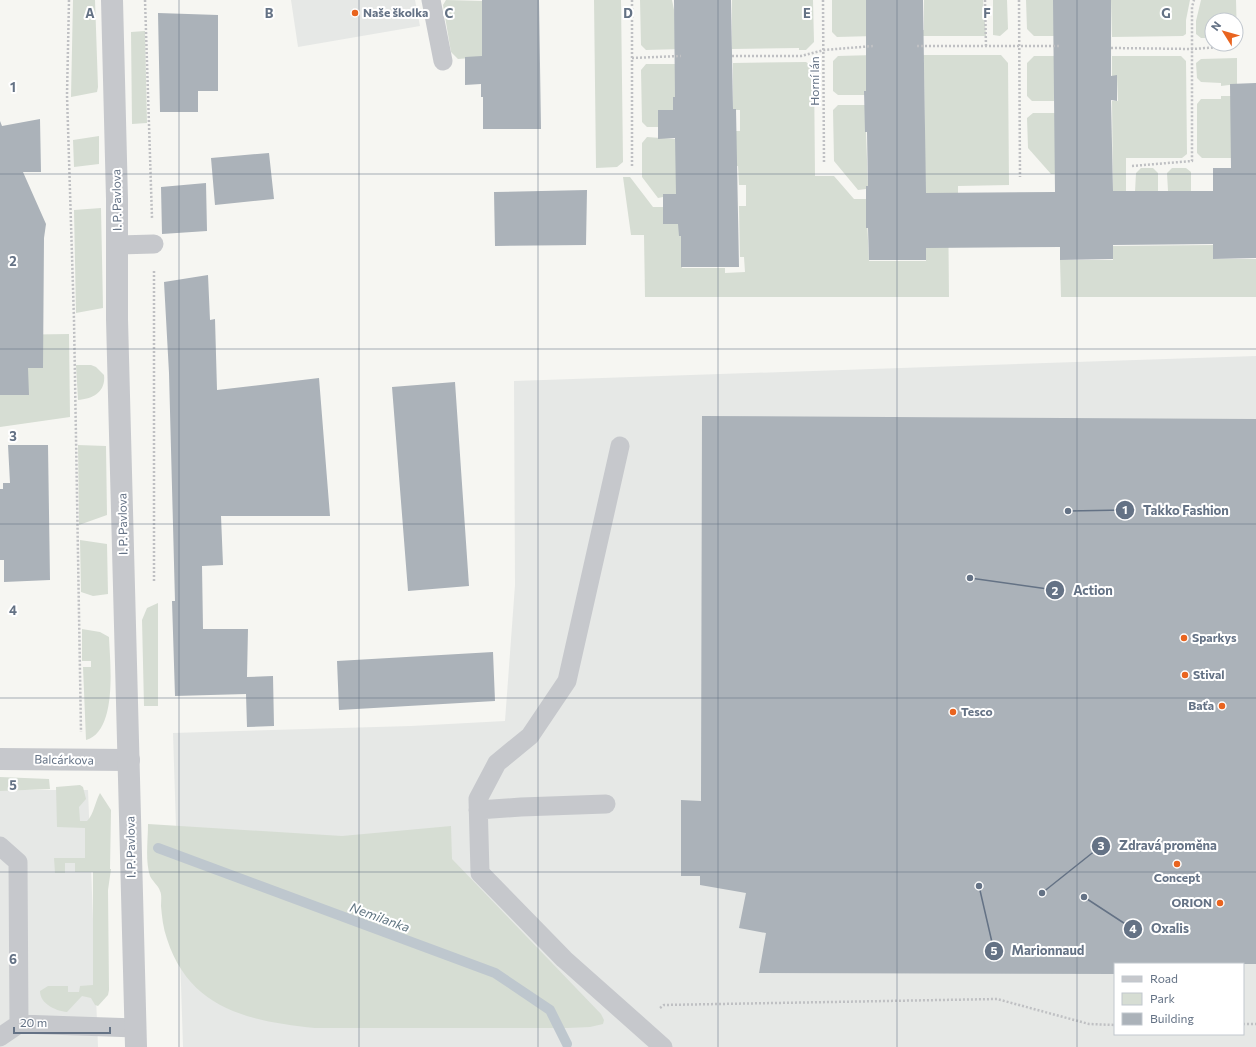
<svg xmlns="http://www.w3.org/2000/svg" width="1256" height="1047" font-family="Commissioner,sans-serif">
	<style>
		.built { fill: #e6e8e6; fill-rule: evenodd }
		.green { fill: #d6ddd3 }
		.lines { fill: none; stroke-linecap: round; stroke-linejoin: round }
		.stream { stroke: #bec7ce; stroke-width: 10 }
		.building { fill: #abb2b9 }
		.path { stroke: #bfc0c3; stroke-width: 2.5; stroke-dasharray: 2 2; stroke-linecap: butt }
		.service { stroke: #c6c8cc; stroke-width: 19 }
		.minor { stroke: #c6c8cc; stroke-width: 22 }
		.tertiary { stroke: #c6c8cc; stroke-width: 22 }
		.grid { fill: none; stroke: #647285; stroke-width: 1; stroke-opacity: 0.55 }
		.poi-dot { fill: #e9641f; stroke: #fff; stroke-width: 1.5 }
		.labels { text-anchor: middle; stroke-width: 4; stroke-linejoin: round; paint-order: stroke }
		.poi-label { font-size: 12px; font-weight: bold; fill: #647285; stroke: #fff; text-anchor: start }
		.street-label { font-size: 12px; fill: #647285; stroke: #fff }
		.water-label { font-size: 13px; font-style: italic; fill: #5f7481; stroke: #fff }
		.grid-label { font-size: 13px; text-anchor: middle; font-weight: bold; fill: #647285; stroke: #fff; stroke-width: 4; stroke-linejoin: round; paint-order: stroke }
		.leader { fill: none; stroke: #647285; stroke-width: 1.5 }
		.callout-dot { fill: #647285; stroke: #fff; stroke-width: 1.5 }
		.mark-label { font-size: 12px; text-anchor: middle; font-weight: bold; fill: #fff }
		.callout-label { font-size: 13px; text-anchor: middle; font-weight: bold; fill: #647285; stroke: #fff; stroke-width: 4; stroke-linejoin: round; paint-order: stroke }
	</style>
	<rect width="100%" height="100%" fill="#f6f6f2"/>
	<!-- built -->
	<path class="built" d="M291,0h124l5,26 -122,21z
		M1256,356v691h-1073l-10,-314 238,-7 94,-5 10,-136 -1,-204zM1115,964h128v70h-128z
		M0,790h88l10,257h-98z"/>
	<!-- green -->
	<path class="green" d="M73,0h22l3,87 -1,5 -26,5z
		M446,0l36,1 1,56 -25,2 -7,-7 -8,-47z
		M594,0h27l2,162 -6,5 -21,1z
		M640,0h32l10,49 -36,1 -5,-5z
		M732,0h81l1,42 -8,8h-7v-2l-67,1z
		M832,0h34l8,36 -37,1 -5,-5z
		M924,0h59l3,36h-69v-6h7z
		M993,0h14l1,29 -8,7 -7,-1z
		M1026,0h27l8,36h-27l-7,-7z
		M1109,0h81l-4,20v14l-3,2 -71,1 -1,-37z
		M1201,0h35l1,38 -1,-18h-24v18h-11l-5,-4v-13z
		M145,31l2,92 -15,1 -1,-92z
		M874,55l-9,40h-27l-5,-4v-30l5,-5z
		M917,55h84l7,8 1,122 -51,1v7h-10l1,104h-304l-1,-62h-13l-8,-58h7l23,30h10l1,17h15v12h3v32h43v5l20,-1 -1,-15h-4l-1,-51h7v-21h-7l-1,-19h-4l-1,-35h7v-21h-7v-47l73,-1 8,6 1,108h19l20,23h12l3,62h57l-2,-202h-7z
		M1034,56h27l-7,45h-22l-5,-5v-33z
		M1112,56h69l5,5 1,93 -5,4h-56v34h-13l-1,-91h6l-1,-24 -5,-1z
		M1237,58v26l-16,2v-3l-20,-1 -4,-4 -1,-15 5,-4z
		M646,64h36l-7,2v32h-2v12l-15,1v16h-11l-5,-5 -1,-52z
		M1221,96h10v62h-29l-5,-5v-49l4,-5h20z
		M838,105h27l3,82h-2v2l-8,1 -24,-29 -1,-51z
		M1033,113h26l1,61h-9l-23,-26 -1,-30z
		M99,136v28l-25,3 -1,-27z
		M647,137l28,2 6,56h-18v2l-5,1 -16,-21v-34z
		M1141,168h12l5,5v18l-23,1 1,-19z
		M1172,168h14l5,4v19h-23l-1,-18z
		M101,208l2,100 -27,5 -2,-103z
		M1214,245v14h42v38h-195l-1,-37h53v-14z
		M69,334l1,83 -70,10v-92z
		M91,365l5,2 8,8c2,17 -11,24 -26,25l-2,-35z
		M78,445l28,1 1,69 -28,10z
		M80,540l27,4 1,50 -15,2 -12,-4z
		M158,603v103h-14l-2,-86 5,-12z
		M82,629l18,3 9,5c1,25 9,94 -23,103l-3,-73h8v-6h-9z
		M0,777l49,2 1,10 -50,2z
		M80,785l3,2 3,12 -7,8 1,14h7c7,-7 8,-19 13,-28l11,17 -1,59h1l-3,21 1,100 -1,5 -10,11 -3,-1 -4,-7 -9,-2 -15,16c-11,-1 -27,-8 -27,-21l8,-5h20v6h11l1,-6 13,-1v-113h-18v-9h-10v10h-10l-1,-15h31v-30l-28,-1 -1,-40z
		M148,824l194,12 109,-10 1,33 149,155 3,6 -1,4 -13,3 -22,1h-253c-65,-7 -125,-18 -148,-89 -4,-11 -5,-22 -6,-33 0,-5 1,-11 -1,-15 -2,-6 -8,-10 -10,-15 -5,-15 -2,-36 -2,-52z"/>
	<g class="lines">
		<!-- stream -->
		<path class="stream" d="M158,848l337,125 55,37 17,34"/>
	</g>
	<!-- building -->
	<path class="building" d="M482,0h57l2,129h-58v-32h-2v-13l-16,1v-28l17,-1z
		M674,0h57l2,109h3l3,158h-58v-31h-2l-1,-12h-15v-30h13l-1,-56 -17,1v-29h15v-13h2z
		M866,0h57l3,193 129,-1 -2,-192h58v76l6,-1v26l-6,-1 2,91h100v-23h18l-1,-84 26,-1v175l-43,1v-15l-100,1v14l-53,1v-13l-134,1v12h-57l-1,-32h-2v-42h2l-1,-54h-2l-1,-41h2z
		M158,13l60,2v76h-20v21h-38z
		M40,119l1,53h-18l23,52 -2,14 -1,130h-15l1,27h-29v-274l2,5z
		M269,153l5,46 -59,6 -4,-47z
		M206,183l1,48 -45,3 -1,-47z
		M587,190l-1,55 -91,1 -1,-54z
		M208,275l2,45 5,-1 2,71 102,-12 11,138h-109l2,49 -21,1 1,63h45l-1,48 26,-1 1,50 -27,1 -1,-33 -71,2 -3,-95h3l-6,-228 -5,-91z
		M455,382l14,204 -61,5 -16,-204z
		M702,416l554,3v545h-141v10l-356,-1 7,-40 -27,-5 7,-35 -46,-8v-9h-19v-76l20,1z
		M8,445h40l2,135 -46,2v-22h-4v-71h3v-6h7z
		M493,652l2,49 -156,9 -2,-49z"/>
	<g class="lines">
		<!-- path -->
		<path class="path" d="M69,0l-2,95 7,225 7,412
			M145,0l7,218
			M632,0v168
			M823,0l1,163
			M985,0l1,46
			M1019,0l1,177
			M917,46h144
			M1111,48l81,1 44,-3
			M732,56h69l23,-6 49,-4
			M632,58l49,-2
			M1132,166l60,-5v-154l2,-7
			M154,271v311
			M660,1008l4,-3 333,-6 92,25 26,1
			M1243,1024h13"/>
		<!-- service -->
		<path class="service" d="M431,0l12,61
			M118,245l36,-1
			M620,446l-53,235 -37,55 -33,27 -19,36 2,74 84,86 99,88
			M478,810l43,-3 85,-3
			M0,846l18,16 1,162 -19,13
			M19,1024l117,4"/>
		<!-- minor -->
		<path class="minor" d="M0,759l129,1"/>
		<!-- tertiary -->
		<path class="tertiary" d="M112,0l5,199v120l19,728"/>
	</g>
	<!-- grid -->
	<path class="grid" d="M179,0v1047M359,0v1047M538,0v1047M718,0v1047M897,0v1047M1077,0v1047M0,174h1256M0,349h1256M0,524h1256M0,698h1256M0,872h1256"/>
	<!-- markers -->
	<g class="poi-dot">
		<circle cx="355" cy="13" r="4"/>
		<circle cx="1184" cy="638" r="4"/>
		<circle cx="1185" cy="675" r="4"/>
		<circle cx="1222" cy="706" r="4"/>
		<circle cx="953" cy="712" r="4"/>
		<circle cx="1177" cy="864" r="4"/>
		<circle cx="1220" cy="903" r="4"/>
	</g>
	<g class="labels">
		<!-- poi labels -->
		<g class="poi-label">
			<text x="363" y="17">Naše školka</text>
			<text x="1192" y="642">Sparkys</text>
			<text x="1193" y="679">Stival</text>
			<text x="1214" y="710" text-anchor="end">Baťa</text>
			<text x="961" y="716">Tesco</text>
			<text x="1177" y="882" text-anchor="middle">Concept</text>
			<text x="1212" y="907" text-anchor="end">ORION</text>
		</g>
		<!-- street labels -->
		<g class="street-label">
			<text transform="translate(815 81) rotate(-90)" y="4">Horní lán</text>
			<text transform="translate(117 200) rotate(-91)" y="4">I. P. Pavlova</text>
			<text transform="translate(123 524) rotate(-91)" y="4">I. P. Pavlova</text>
			<text transform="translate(64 760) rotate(1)" y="4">Balcárkova</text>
			<text transform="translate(131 847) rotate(-91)" y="4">I. P. Pavlova</text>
		</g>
		<!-- water labels -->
		<g class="water-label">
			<text transform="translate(380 917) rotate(20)" y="5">Nemilanka</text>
		</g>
	</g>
	<g class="grid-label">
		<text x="90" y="18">A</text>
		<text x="269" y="18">B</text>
		<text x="449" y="18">C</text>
		<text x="628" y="18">D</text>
		<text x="807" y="18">E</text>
		<text x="987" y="18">F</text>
		<text x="1166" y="18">G</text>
		<text x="13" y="92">1</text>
		<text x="13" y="266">2</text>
		<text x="13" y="441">3</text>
		<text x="13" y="615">4</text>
		<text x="13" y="790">5</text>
		<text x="13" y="964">6</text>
	</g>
	<!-- callouts -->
	<path class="leader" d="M1068 511L1125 510M970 578L1055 590M1042 893L1101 846M1084 897L1133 929M979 886L994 951"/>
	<g class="callout-dot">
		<circle cx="1068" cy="511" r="4"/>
		<circle cx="970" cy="578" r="4"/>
		<circle cx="1042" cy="893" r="4"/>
		<circle cx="1084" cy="897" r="4"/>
		<circle cx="979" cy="886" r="4"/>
		<circle cx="1125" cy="510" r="10"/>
		<circle cx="1055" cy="590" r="10"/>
		<circle cx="1101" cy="846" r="10"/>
		<circle cx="1133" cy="929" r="10"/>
		<circle cx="994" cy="951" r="10"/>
	</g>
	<g class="mark-label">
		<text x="1125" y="514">1</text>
		<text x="1055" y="595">2</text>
		<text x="1101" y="850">3</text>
		<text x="1133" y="933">4</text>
		<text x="994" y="955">5</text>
	</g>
	<g class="callout-label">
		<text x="1186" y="515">Takko Fashion</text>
		<text x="1093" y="595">Action</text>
		<text x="1168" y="850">Zdravá proměna</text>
		<text x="1170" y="933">Oxalis</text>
		<text x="1048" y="955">Marionnaud</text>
	</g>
	<!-- legend -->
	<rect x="1114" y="963" width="130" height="72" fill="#ffffff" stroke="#c1c7ce"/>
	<rect x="1122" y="976" width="20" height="6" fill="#c6c8cc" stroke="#c1c7ce"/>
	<text x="1150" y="983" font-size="12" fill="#647285">Road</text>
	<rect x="1122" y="993" width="20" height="12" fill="#d6ddd3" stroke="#c1c7ce"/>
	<text x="1150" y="1003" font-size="12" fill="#647285">Park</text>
	<rect x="1122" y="1013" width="20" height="12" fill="#abb2b9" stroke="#c1c7ce"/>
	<text x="1150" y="1023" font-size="12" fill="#647285">Building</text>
	<!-- north arrow -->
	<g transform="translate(1224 32) rotate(307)"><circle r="19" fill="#ffffff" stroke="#c1c7ce"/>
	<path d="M0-3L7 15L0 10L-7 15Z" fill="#e9641f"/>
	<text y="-6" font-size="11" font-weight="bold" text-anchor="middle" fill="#647285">N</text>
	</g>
	<!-- scale -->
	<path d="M14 1027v6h96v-6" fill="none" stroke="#647285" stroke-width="2"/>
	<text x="20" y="1027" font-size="12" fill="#647285" stroke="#ffffff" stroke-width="3" paint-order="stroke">20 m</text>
</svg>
